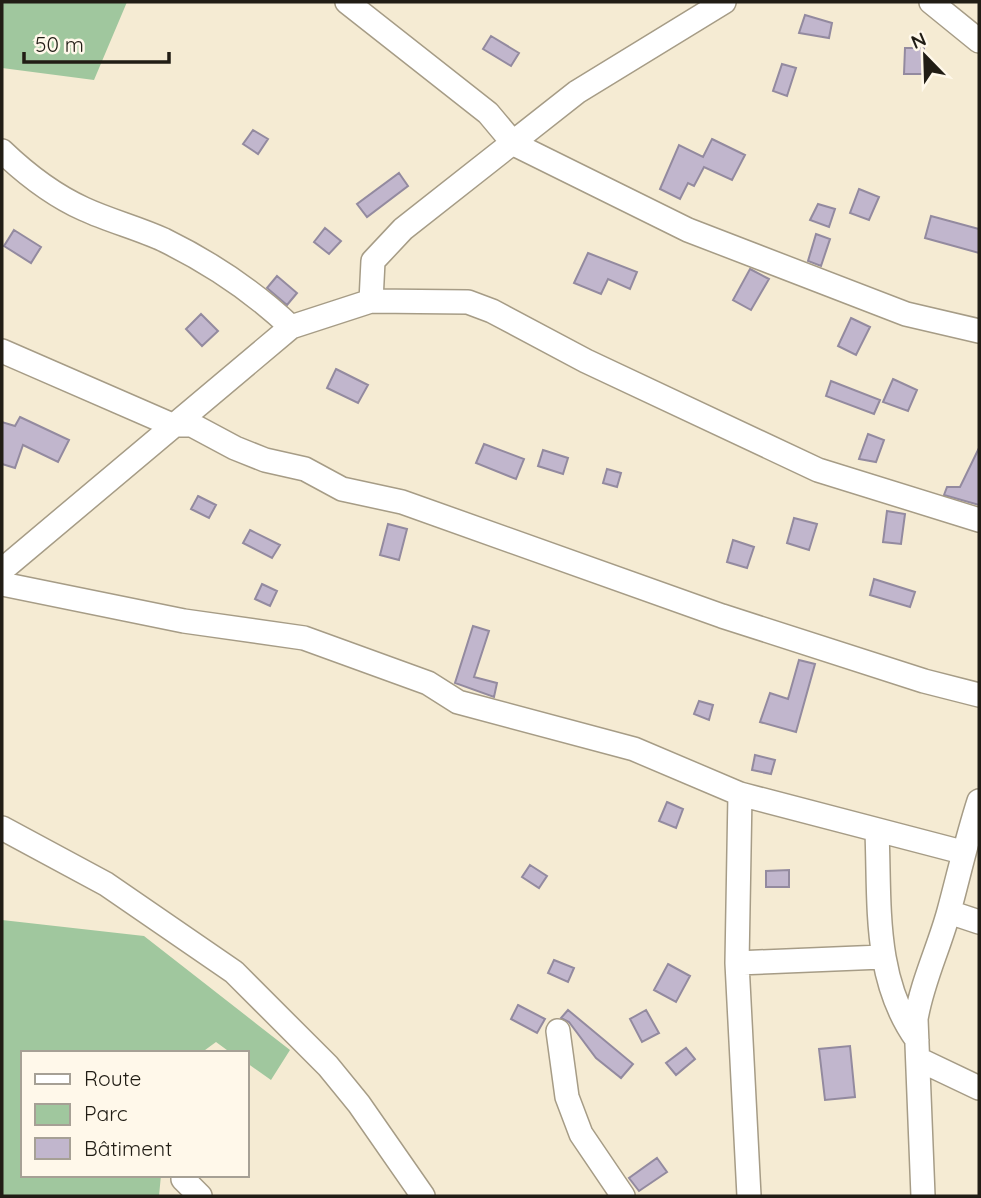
<svg xmlns="http://www.w3.org/2000/svg" width="981" height="1198" font-family="Quicksand,sans-serif">
	<style>
		.green { fill: #a0c79e }
		.building { fill: #c1b6cd; stroke: #938a9f; stroke-width: 2 }
		.lines { fill: none; stroke-linecap: round; stroke-linejoin: round }
		.minor-casing { stroke: #a69c86; stroke-width: 26 }
		.minor { stroke: #fff; stroke-width: 23 }
	</style>
	<rect width="100%" height="100%" fill="#f5ebd3"/>
	<!-- green -->
	<path class="green" d="M2,2h125l-33,78 -92,-12z
		M2,920l142,16 146,114 -19,30 -24,-17v-10h-16l-15,-11 -15,11h-178v122h138l-2,21h-157z"/>
	<!-- building -->
	<path class="building" d="M805,15l27,8 -3,15 -30,-5z
		M491,36l28,17 -8,13 -28,-17z
		M905,48h19l-1,26h-19z
		M782,64l14,4 -9,28 -14,-5z
		M253,130l15,9 -10,15 -15,-10z
		M712,139l33,16 -13,25 -28,-13 -10,19 -6,-3 -8,16 -20,-10 19,-44 24,12z
		M399,173l9,13 -41,31 -10,-13z
		M859,189l20,8 -10,23 -19,-7z
		M818,204l17,5 -6,18 -19,-7z
		M931,216l48,13v24l-54,-15z
		M325,228l16,13 -12,13 -15,-12z
		M14,230l27,17 -10,16 -27,-17z
		M816,234l14,5 -9,27 -13,-5z
		M588,253l49,19 -7,17 -22,-10 -7,15 -27,-11z
		M750,269l19,10 -18,31 -18,-10z
		M277,276l20,17 -10,12 -20,-17z
		M201,314l17,17 -16,15 -16,-17z
		M851,318l19,9 -14,28 -18,-9z
		M336,369l32,16 -10,18 -31,-15z
		M893,379l24,11 -9,21 -25,-9z
		M831,381l49,19 -6,14 -48,-18z
		M20,417l49,23 -11,22 -35,-17 -8,23 -13,-4v-42l13,4z
		M868,434l16,6 -8,22 -17,-3z
		M484,444l40,15 -8,20 -40,-16z
		M979,448v57l-35,-10 3,-8h13z
		M543,450l25,8 -5,16 -25,-8z
		M607,469l14,4 -4,14 -14,-4z
		M198,496l18,9 -7,13 -18,-9z
		M887,511l18,3 -4,30 -18,-2z
		M794,518l23,6 -8,26 -22,-7z
		M388,524l19,5 -8,31 -19,-5z
		M250,530l30,15 -8,13 -29,-15z
		M733,540l21,7 -7,21 -20,-6z
		M874,579l41,13 -5,15 -40,-12z
		M262,584l15,7 -7,15 -15,-7z
		M473,626l16,5 -15,46 23,6 -3,14 -39,-14z
		M799,660l16,4 -19,68 -36,-10 10,-29 18,6z
		M699,701l14,4 -4,15 -15,-6z
		M755,755l20,5 -4,14 -19,-4z
		M667,802l16,7 -7,19 -17,-7z
		M530,865l17,11 -8,12 -17,-11z
		M789,870v17h-23v-16z
		M554,960l20,8 -6,14 -20,-9z
		M668,964l22,12 -14,26 -22,-12z
		M518,1005l27,14 -8,14 -26,-14z
		M568,1010l65,54 -12,14 -25,-20 -27,-36 -8,-4z
		M646,1010l13,23 -17,9 -12,-23z
		M850,1046l5,51 -30,3 -6,-51z
		M686,1048l9,11 -19,16 -10,-12z
		M657,1158l10,14 -28,19 -10,-13z"/>
	<g class="lines">
		<!-- minor casing -->
		<g class="minor-casing">
			<path id="minor" d="M347,2l141,111 26,31 174,86 218,84 73,17
				M931,2l48,39
				M2,151c24,23 51,44 82,58 26,12 54,19 80,31 47,23 89,51 127,87
				M371,301l2,-40 30,-32 174,-137 147,-90
				M2,351l170,74h20l43,23 30,12 40,9 37,20 60,13 320,114 202,65 55,14
				M2,570l289,-243 80,-26 97,1 24,9 94,50 232,109 161,50
				M2,584l182,37 120,17 124,45 30,19 176,47 106,45 222,58
				M740,794l-3,169 12,233
				M2,828l104,56 128,88 94,94 31,38 64,92
				M877,832c3,72 -4,147 40,208
				M949,912l30,10
				M737,963l145,-6
				M558,1031l9,66 14,37 42,62
				M918,1059l61,29
				M183,1179l17,17
				M923,1196l-7,-177c6,-37 23,-71 33,-108 10,-37 18,-73 30,-110"/>
		</g>
		<!-- minor -->
		<use href="#minor" class="minor"/>
	</g>
	<!-- border -->
	<rect width="981" height="1198" fill="none" stroke="#211d15" stroke-width="7"/>
	<!-- legend -->
	<rect x="21" y="1051" width="228" height="126" fill="#fff8ea" stroke="#a6a095" stroke-width="2"/>
	<rect x="35" y="1074" width="35" height="10" fill="#ffffff" stroke="#a6a095" stroke-width="2"/>
	<text x="84" y="1086" font-size="21" fill="#211d15">Route</text>
	<rect x="35" y="1104" width="35" height="21" fill="#a0c79e" stroke="#a6a095" stroke-width="2"/>
	<text x="84" y="1121" font-size="21" fill="#211d15">Parc</text>
	<rect x="35" y="1138" width="35" height="21" fill="#c1b6cd" stroke="#a6a095" stroke-width="2"/>
	<text x="84" y="1156" font-size="21" fill="#211d15">Bâtiment</text>
	<!-- north arrow -->
	<g transform="translate(925 56) rotate(337)" stroke="#fff8ea" stroke-width="5" paint-order="stroke">
	<path d="M0-5L12 26L0 18L-12 26Z" fill="#211d15"/>
	<text y="-10" font-size="19" font-weight="bold" text-anchor="middle" fill="#211d15">N</text>
	</g>
	<!-- scale -->
	<path d="M24 52v10h145v-10" fill="none" stroke="#211d15" stroke-width="3.5"/>
	<text x="35" y="52" font-size="21" fill="#211d15" stroke="#fff8ea" stroke-width="5" paint-order="stroke">50 m</text>
</svg>
